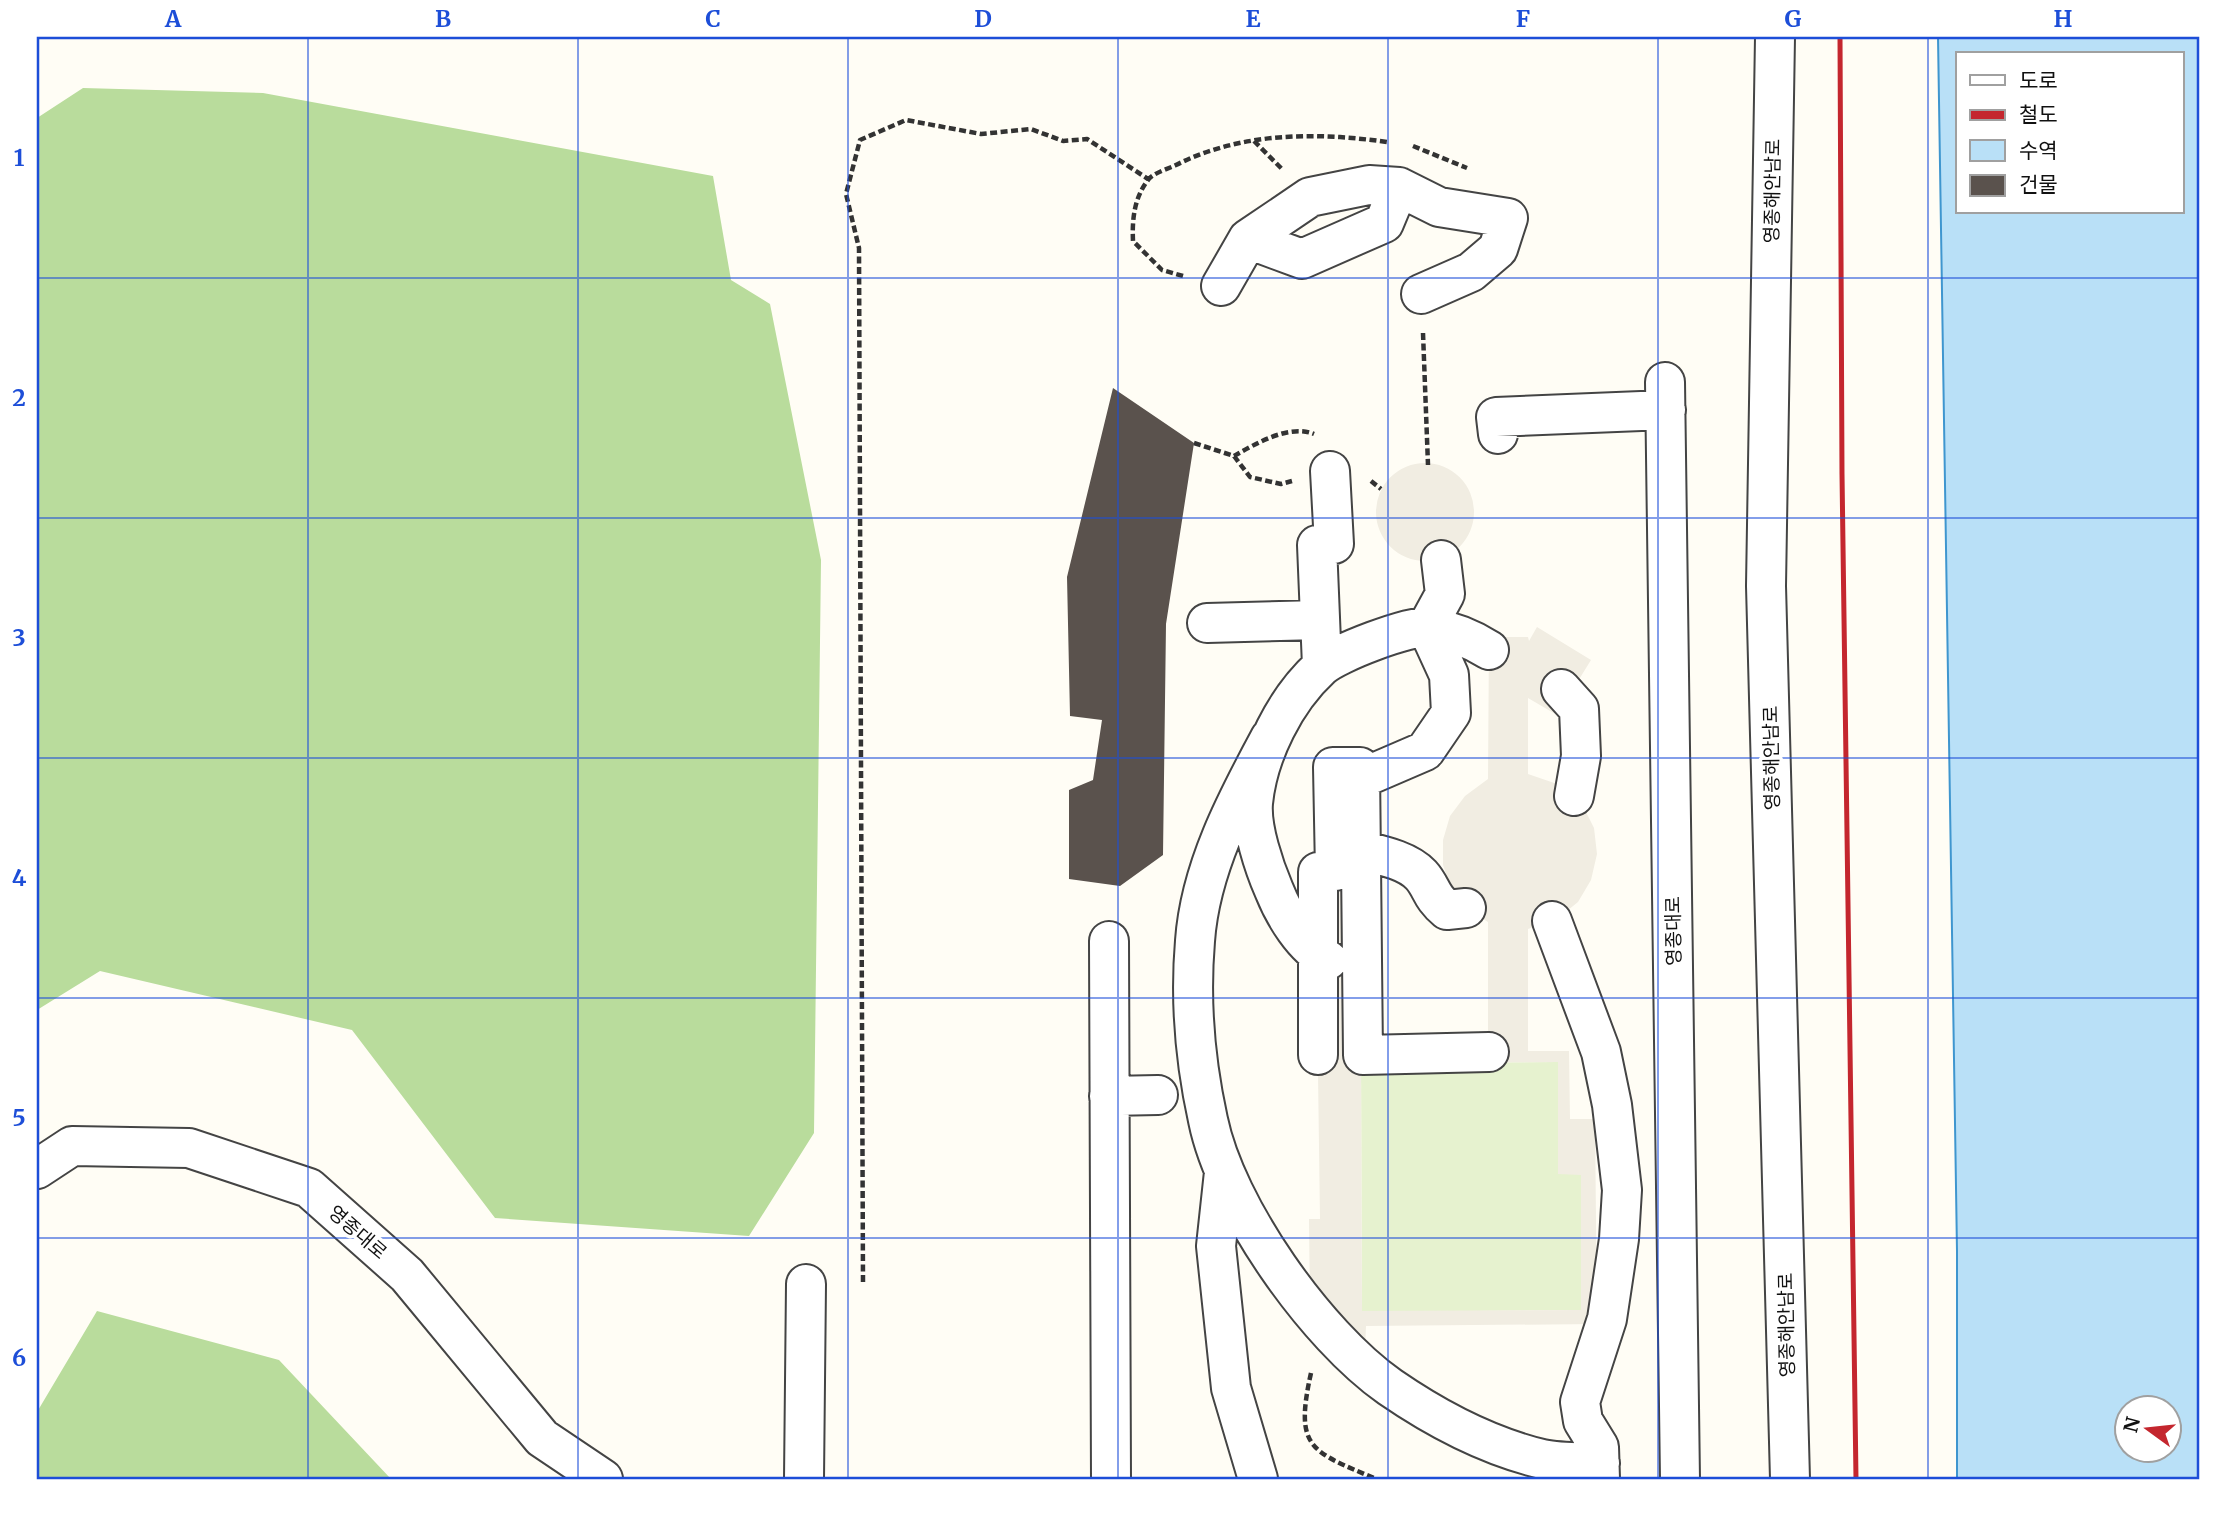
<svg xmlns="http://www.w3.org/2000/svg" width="2236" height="1516" font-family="Merriweather,'Noto Sans KR',serif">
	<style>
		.forest { fill: #b9dc9c }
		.pitch { fill: #e6f2cf }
		.plaza { fill: #f1ede2; fill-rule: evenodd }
		.water { fill: #b9e0f7; stroke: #3f96cf; stroke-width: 2; fill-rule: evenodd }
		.building { fill: #5a524d }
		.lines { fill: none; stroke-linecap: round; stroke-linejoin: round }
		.minor-casing { stroke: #444; stroke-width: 42 }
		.path { stroke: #333; stroke-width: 4.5; stroke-dasharray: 7 3.5; stroke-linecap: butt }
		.minor { stroke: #fff; stroke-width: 38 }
		.rail { stroke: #c4262e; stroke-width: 5 }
		.grid { fill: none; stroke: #1d4ed8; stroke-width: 2; stroke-opacity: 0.55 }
		.labels { text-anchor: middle; stroke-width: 7; stroke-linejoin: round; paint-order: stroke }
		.street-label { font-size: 19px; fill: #111; stroke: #fff }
		.neatline { fill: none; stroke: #1d4ed8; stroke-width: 2.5 }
		.grid-label { font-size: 23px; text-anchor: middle; font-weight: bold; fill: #1d4ed8 }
	</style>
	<rect width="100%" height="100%" fill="#fffdf5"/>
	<!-- forest -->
	<path class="forest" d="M83,88l180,5 450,83 18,104 39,24 51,256 -7,573 -65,103 -254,-18 -143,-188 -252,-59 -63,39v-892z
		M97,1311l182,49 112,119h-354v-67z"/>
	<!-- pitch -->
	<path class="pitch" d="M1558,1062v112h23l1,136 -220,2 -1,-249z"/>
	<!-- plaza -->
	<path class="plaza" d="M1376 512a49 49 0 1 1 98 0a49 49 0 1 1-98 0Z
		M1537,627l54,33 -34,55 -29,-17v76l35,12 19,18 12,24 3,26 -6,26 -13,22 -21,17 -29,10v122h41l1,68h25l2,205 -231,2 -1,25 -55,-45 -1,-87h11l-2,-145 15,-307 30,288 125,-3v-130l-22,-14 -15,-20 -8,-23v-25l7,-24 15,-20 23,-17 1,-142h39l1,4zM1558,1062v112l23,1v135l-219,1 -1,-248z"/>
	<!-- water -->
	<path class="water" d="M1938,37h261v1442h-242v-228zM1958,54h224v158h-224zM2128,1408h42v42h-42z"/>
	<!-- building -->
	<path class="building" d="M1113,388l81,55 -28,181 -3,231 -43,31 -51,-7v-89l24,-10 9,-60 -32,-4 -3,-139z"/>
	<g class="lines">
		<!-- minor casing -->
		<g class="minor-casing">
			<path id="minor" d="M1775,37l-9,549 24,893
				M1248,239l54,20 82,-36 15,-36
				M1221,286l27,-47 62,-42 59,-12 30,2 40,20 69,11 -10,31 -27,23 -50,22
				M1665,382l15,1097
				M1498,434l-2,-17 170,-7
				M1207,623l113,-3
				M1322,666l-5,-121 17,-1 -4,-73
				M1561,689l18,20 2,47 -7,40
				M1270,738c-34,63 -70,131 -75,203 -5,59 0,120 13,179 18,88 108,215 182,267 45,31 98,59 152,72 18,4 40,3 58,4
				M1360,779l65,-28 26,-38 -2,-38 -22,-48 18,-33 -4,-34
				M1360,850c20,5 47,10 61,25 11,12 9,21 26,35l19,-2
				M1552,921l49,131 11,53 10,85 -3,49 -12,80 -27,83 3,19 16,26 1,32
				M1109,941l2,538
				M1328,960c-25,-13 -44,-45 -54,-70 -10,-23 -23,-62 -21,-87 5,-49 32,-103 68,-136 15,-14 89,-42 109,-40 22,4 40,11 59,23
				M1318,1055v-183l17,-1 -2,-104h27l3,288 126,-3
				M1109,1096l49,-1
				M37,1169l35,-23 117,2 120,40 98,87 135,163 61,41
				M1224,1172l-8,74 15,142 27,91
				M804,1479l2,-195"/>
		</g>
		<!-- path -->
		<path class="path" d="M1254,141l28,28
			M1413,146l54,22
			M1183,276l-21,-6 -29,-29c-1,-21 1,-43 15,-61 5,-7 20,-11 28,-15 65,-33 140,-33 211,-23
			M1423,333l5,132
			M1194,443l40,13c23,-13 55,-32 80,-22
			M1234,456l16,21 31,7 11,-3
			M1371,481l10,8
			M863,1282l-4,-1034 -13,-54 14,-54 46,-20 75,14 50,-5 32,12 24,-2 61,40
			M1311,1373c-17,76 0,78 65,106"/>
		<!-- minor -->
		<use href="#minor" class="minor"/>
		<!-- rail -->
		<path class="rail" d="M1840,37l2,437 14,1005"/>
	</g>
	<!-- grid -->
	<path class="grid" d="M308,37v1442M578,37v1442M848,37v1442M1118,37v1442M1388,37v1442M1658,37v1442M1928,37v1442M37,278h2162M37,518h2162M37,758h2162M37,998h2162M37,1238h2162"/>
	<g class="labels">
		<!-- street labels -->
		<g class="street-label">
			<text transform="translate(1772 191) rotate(-89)" y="7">영종해안남로</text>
			<text transform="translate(1771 758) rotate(-91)" y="7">영종해안남로</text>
			<text transform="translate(1673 931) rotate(-91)" y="7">영종대로</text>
			<text transform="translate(358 1232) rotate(41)" y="7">영종대로</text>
			<text transform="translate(1786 1325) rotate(-91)" y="7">영종해안남로</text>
		</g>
	</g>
	<!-- border -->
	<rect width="2236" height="1516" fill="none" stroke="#ffffff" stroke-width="77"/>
	<!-- legend -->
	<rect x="1956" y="52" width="228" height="161" fill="#ffffff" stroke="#a0a0a0" stroke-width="2"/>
	<rect x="1970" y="75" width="35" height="10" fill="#ffffff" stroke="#a0a0a0" stroke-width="2"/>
	<text x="2019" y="88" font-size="21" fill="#111111">도로</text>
	<rect x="1970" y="110" width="35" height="10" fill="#c4262e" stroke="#a0a0a0" stroke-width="2"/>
	<text x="2019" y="122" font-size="21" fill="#111111">철도</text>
	<rect x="1970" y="140" width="35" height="21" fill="#b9e0f7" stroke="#a0a0a0" stroke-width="2"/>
	<text x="2019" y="158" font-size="21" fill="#111111">수역</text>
	<rect x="1970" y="175" width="35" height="21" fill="#5a524d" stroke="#a0a0a0" stroke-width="2"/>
	<text x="2019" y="192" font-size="21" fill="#111111">건물</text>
	<!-- north arrow -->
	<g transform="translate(2148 1429) rotate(285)"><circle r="33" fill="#ffffff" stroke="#a0a0a0" stroke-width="2"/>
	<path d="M0-5L12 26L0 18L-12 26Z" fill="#c4262e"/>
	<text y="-10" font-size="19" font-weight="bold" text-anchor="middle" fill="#111111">N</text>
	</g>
	<rect x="38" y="38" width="2160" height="1440" class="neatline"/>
	<g class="grid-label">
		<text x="173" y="27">A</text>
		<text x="443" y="27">B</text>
		<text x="713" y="27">C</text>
		<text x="983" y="27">D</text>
		<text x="1253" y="27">E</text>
		<text x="1523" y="27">F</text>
		<text x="1793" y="27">G</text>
		<text x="2063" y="27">H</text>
		<text x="19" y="166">1</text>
		<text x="19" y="406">2</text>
		<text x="19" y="646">3</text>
		<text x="19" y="886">4</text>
		<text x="19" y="1126">5</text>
		<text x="19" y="1366">6</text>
	</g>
</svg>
